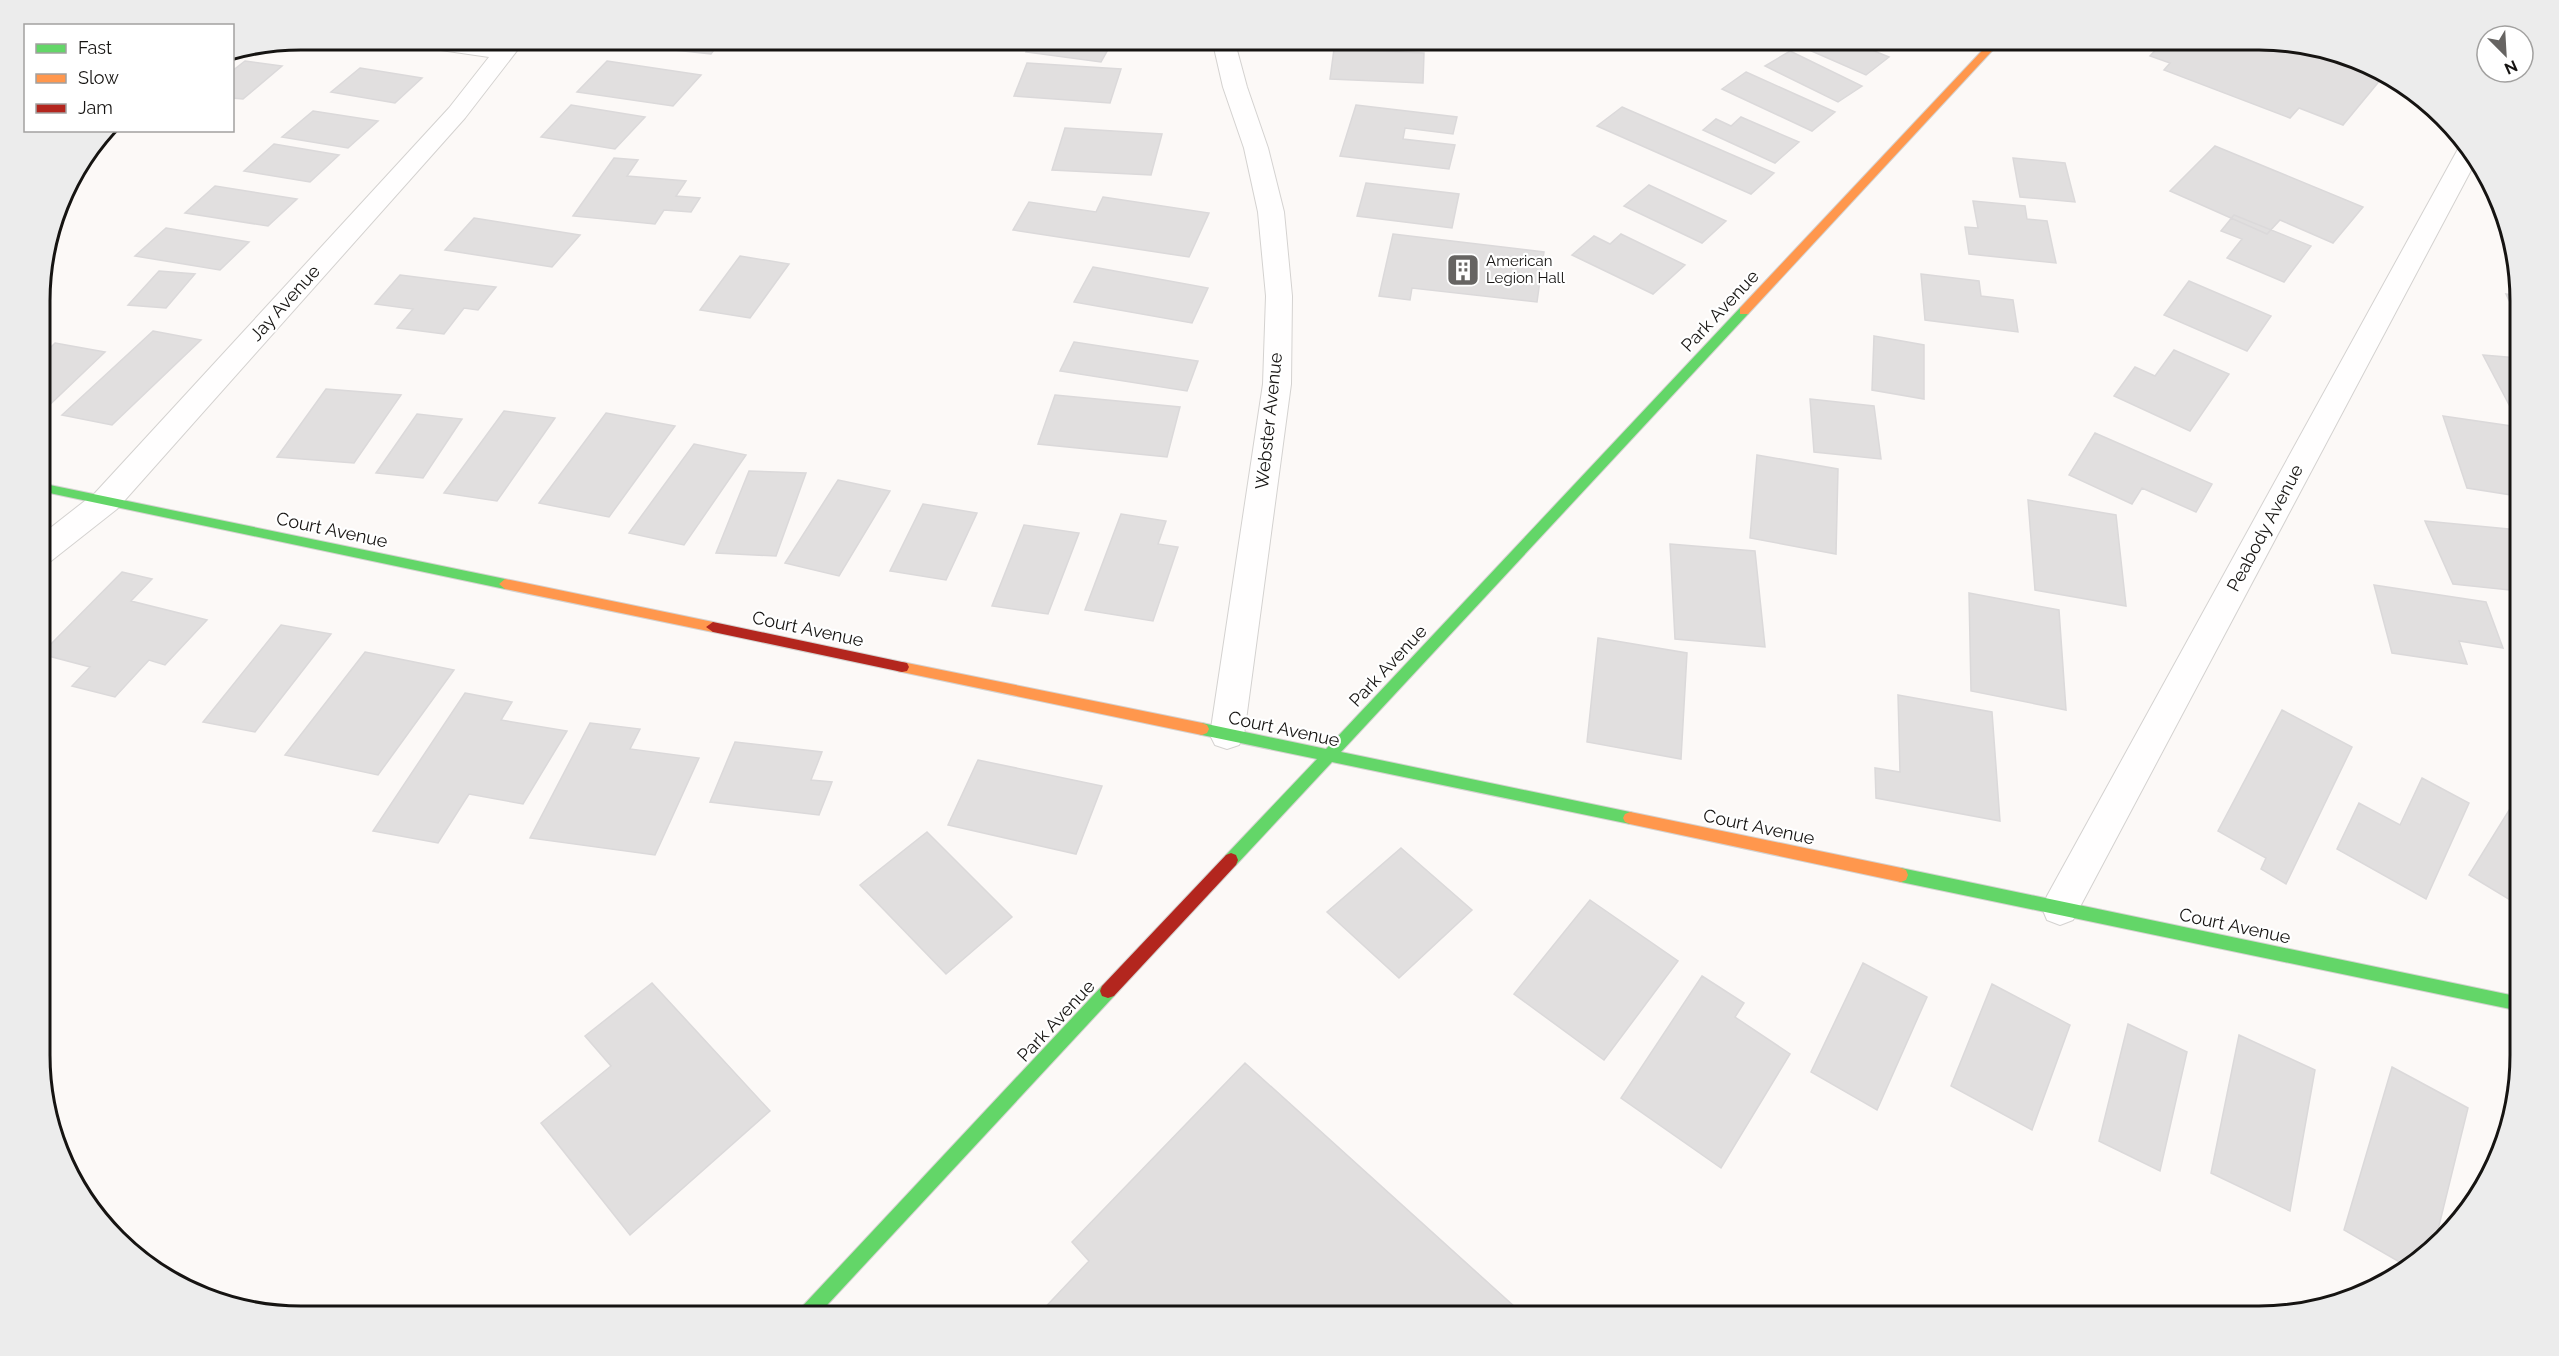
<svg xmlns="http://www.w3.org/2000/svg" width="2559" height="1356" font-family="Raleway,sans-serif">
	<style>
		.building { fill: #e1dfdf; stroke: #dbd9da; stroke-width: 1.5 }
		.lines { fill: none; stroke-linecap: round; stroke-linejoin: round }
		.street-casing { stroke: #d4d2d0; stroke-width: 2 }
		.fast-casing { stroke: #d4d2d0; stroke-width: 2 }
		.slow-casing { stroke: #d4d2d0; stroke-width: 2 }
		.jam-casing { stroke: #d4d2d0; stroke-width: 2 }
		.street { fill: #fffefe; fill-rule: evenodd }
		.fast { fill: #63d668; fill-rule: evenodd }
		.slow { fill: #ff974d; fill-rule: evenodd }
		.jam { fill: #b3261e; fill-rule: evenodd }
		.labels { text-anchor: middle; stroke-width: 4.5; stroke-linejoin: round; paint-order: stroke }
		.far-poi-label { font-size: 15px; fill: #161412; stroke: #fff; text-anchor: start }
		.street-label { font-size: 18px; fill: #161412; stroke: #fff }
		.rim { fill: none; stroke: #161412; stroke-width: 3 }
	</style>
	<rect width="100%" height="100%" fill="#fcf9f7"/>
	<!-- building -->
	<path class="building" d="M622,39h100l-11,15 -94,-10z
		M1034,39h80l-13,23 -75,-10z
		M1440,39h60l-2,9 -59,-6z
		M1795,39h50l44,18 -23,18 -75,-33z
		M1869,39h31l-12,9z
		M2146,39h112l88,21 -4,5 39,14 -38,46 -44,-17 -9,10 -126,-48 6,-7 -20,-7 11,-12z
		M1334,49l90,4 -1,30 -93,-4z
		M1790,51l72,35 -24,16 -73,-36z
		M245,61l37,5 -39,33 -11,-1v-27z
		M607,61l94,14 -28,31 -96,-14z
		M1027,63l94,6 -11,34 -96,-7z
		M360,68l62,10 -27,25 -64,-11z
		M1746,72l89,40 -23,19 -90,-42z
		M571,105l74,12 -30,32 -74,-12z
		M1356,105l101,12 -4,17 -48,-6 -2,11 52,6 -6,24 -109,-13z
		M1622,107l152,66 -23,21 -154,-68z
		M313,111l65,10 -30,27 -66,-11z
		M1741,117l58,25 -24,21 -72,-33 13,-11 15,7z
		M1065,128l97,6 -11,41 -99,-5z
		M274,144l65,11 -29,27 -66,-11z
		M2215,146l148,61 -30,36 -53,-23 -13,14 -97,-43z
		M614,158l24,2 -11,16 59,5 -10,15 24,2 -9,14 -27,-2 -9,14 -82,-8z
		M2013,158l52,5 10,39 -55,-5z
		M1366,183l93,11 -7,34 -95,-12z
		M1649,185l77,36 -24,22 -78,-37z
		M215,186l82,13 -29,27 -83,-13z
		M1103,197l106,16 -20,44 -176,-27 16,-28 67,10z
		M1973,201l52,5 2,13 20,2 9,42 -87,-9 -4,-27 13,1z
		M2234,215l77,31 -27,36 -57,-24 15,-19 -21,-8z
		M474,218l106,17 -28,32 -107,-17z
		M166,228l83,14 -29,28 -85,-14z
		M1393,234l151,18 -7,50 -125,-14 -2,12 -31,-4z
		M1621,234l64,31 -32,29 -81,-39 22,-19 16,8z
		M740,256l49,8 -39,54 -50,-8z
		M1093,267l115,21 -16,35 -118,-21z
		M159,271l36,3 -29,34 -38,-3z
		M1921,274l58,7 2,15 32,4 5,32 -93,-12z
		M400,275l96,12 -18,23 -14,-2 -20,26 -47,-6 16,-19 -38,-5z
		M2189,281l82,35 -24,35 -83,-36z
		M2506,294l12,2v24z
		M153,331l48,9 -89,85 -50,-10z
		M1874,336l50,9v54l-52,-9z
		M1074,342l124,19 -11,30 -127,-20z
		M55,343l50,9 -65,62v-56z
		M2174,350l55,24 -39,57 -76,-35 21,-29 20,9z
		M2483,355l35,3v57l-4,-1z
		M326,389l75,6 -47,68 -77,-6z
		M1055,395l125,12 -13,50 -129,-13z
		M1810,399l64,7 7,53 -67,-7z
		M504,411l51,7 -58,83 -53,-8z
		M606,413l69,13 -66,91 -70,-14z
		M417,414l45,5 -39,59 -47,-5z
		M2443,416l75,11v69l-51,-8z
		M2095,433l117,51 -16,28 -54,-24 -10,16 -63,-29z
		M694,444l52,11 -62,90 -55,-12z
		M1757,455l81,14 -2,85 -86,-16z
		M749,471l57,2 -30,83 -60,-3z
		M838,480l52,11 -51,85 -54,-13z
		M2028,500l88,15 10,91 -91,-16z
		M923,504l54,9 -31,67 -56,-9z
		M1121,514l45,7 -8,23 20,3 -25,74 -68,-11z
		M2425,521l94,9v61l-66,-7z
		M1024,525l55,8 -31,81 -56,-8z
		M1670,544l85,7 10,96 -90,-8z
		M122,572l30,7 -21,22 76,19 -42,45 -16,-5 -34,37 -43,-11 18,-19 -49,-13z
		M2374,585l112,17 17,46 -44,-7 8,23 -75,-11z
		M1969,593l90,17 7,100 -95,-19z
		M281,625l50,9 -76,98 -52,-10z
		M1598,638l89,15 -6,106 -94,-17z
		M365,652l89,18 -76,105 -93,-20z
		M465,693l47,9 -11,18 66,11 -44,73 -54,-10 -31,49 -65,-12z
		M1898,695l94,17 8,109 -124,-23 -1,-30 25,4z
		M2282,710l70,37 -66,137 -25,-15 5,-11 -48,-27z
		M590,723l50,6 -10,20 69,9 -44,97 -125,-17z
		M735,742l87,10 -11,28 21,2 -13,33 -109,-13z
		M978,760l124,26 -26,68 -128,-29z
		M2422,778l47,25 -43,96 -89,-50 22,-46 41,22z
		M2519,794l1,112 -51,-31z
		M927,832l85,85 -66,57 -86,-89z
		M1401,848l71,62 -73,68 -72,-66z
		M1590,900l88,61 -74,99 -90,-66z
		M1863,963l64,34 -50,113 -66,-38z
		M1702,976l42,27 -9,14 55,37 -69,114 -100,-70z
		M652,983l118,128 -140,124 -89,-112 70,-57 -26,-30z
		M1992,984l78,41 -38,105 -81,-44z
		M2128,1024l59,28 -27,119 -61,-30z
		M2239,1035l76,35 -25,141 -79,-38z
		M1245,1063l281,254h-490l53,-56 -17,-19z
		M2392,1067l76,41 -34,138 -24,22 -66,-38z
		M2507,1087l5,2 -11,45z"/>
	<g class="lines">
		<!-- street casing -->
		<g class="street-casing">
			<path id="street" d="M402,39h59l38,5 4,-5h23l-61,79 -348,391 -66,52 -11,4v-29l55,-43 354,-385 40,-51 -76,-11 -8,-2z
				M1212,39h22l13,48 21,61 16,64 8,84 -1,88 -47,351 -5,10 -12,4 -12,-4 -5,-10 53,-351 3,-88 -8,-84 -14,-64 -21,-61z
				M2465,143l12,16 -404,761 -13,5 -13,-5 -5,-12 5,-12 411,-747z"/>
		</g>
		<!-- fast casing -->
		<g class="fast-casing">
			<path id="fast" d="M1744,307l5,4 -1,3 -407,438 289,60 5,2 2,4 -2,4 -5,2 -298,-62 -96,103 -5,2 -5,-2 -2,-5 2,-5 91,-96 -115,-24 -5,-2 -2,-4 2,-4 5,-2 124,26 414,-441z
				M40,483l465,96 6,5 -6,5 -465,-98z
				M1901,868l619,129v14l-619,-129 -5,-2 -2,-5 2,-5z
				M1108,984l6,2 2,5 -2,5 -298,321h-21l3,-6 304,-325z"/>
		</g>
		<!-- slow casing -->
		<g class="slow-casing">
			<path id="slow" d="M1993,39h10l-255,275h-8v-6z
				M505,579l208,43 7,5 -7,5 -208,-43 -6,-5z
				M902,662l300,61 5,2 2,4 -2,4 -5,2 -300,-63 -5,-1 -2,-4 2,-4z
				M1630,812l271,56 5,2 2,5 -2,5 -5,2 -271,-58 -5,-2 -2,-4 2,-4z"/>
		</g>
		<!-- jam casing -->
		<g class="jam-casing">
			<path id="jam" d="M713,622l189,40 5,1 2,4 -2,4 -5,1 -189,-40 -7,-5z
				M1231,853l5,2 2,5 -2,5 -122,131 -6,2 -6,-2 -2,-5 2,-5 124,-131z"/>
		</g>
		<!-- street -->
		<use href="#street" class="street"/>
		<!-- fast -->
		<use href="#fast" class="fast"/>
		<!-- slow -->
		<use href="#slow" class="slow"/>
		<!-- jam -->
		<use href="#jam" class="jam"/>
	</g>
	<!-- icons -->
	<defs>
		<g id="building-square" transform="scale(1.725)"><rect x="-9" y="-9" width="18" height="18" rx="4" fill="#666462" stroke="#fff"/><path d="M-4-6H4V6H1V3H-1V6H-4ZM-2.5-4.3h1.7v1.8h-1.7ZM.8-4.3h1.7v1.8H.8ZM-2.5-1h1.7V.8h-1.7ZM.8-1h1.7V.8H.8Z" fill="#fff"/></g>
	</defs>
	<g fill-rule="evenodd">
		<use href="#building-square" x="1463" y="270"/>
	</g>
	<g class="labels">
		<!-- far-poi labels -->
		<g class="far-poi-label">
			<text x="1486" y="266">American<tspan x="1486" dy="17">Legion Hall</tspan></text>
		</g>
		<!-- street labels -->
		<g class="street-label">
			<text transform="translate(285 303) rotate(-48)" y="6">Jay Avenue</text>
			<text transform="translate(1720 311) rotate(-47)" y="6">Park Avenue</text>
			<text transform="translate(1269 421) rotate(-84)" y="6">Webster Avenue</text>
			<text transform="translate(2265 528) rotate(-62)" y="6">Peabody Avenue</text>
			<text transform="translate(332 530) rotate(12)" y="6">Court Avenue</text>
			<text transform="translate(808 629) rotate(12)" y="6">Court Avenue</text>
			<text transform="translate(1388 666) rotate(-47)" y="6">Park Avenue</text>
			<text transform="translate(1284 729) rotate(12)" y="6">Court Avenue</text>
			<text transform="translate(1759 827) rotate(12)" y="6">Court Avenue</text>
			<text transform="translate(2235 926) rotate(12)" y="6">Court Avenue</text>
			<text transform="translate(1056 1021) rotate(-47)" y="6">Park Avenue</text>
		</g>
	</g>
	<!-- crop -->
	<path d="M0 0H2559V1356H0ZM301 50H2259A251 251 0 0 1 2510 301V1055A251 251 0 0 1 2259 1306H301A251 251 0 0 1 50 1055V301A251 251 0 0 1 301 50Z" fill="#ececec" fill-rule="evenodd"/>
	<path class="rim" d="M301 50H2259A251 251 0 0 1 2510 301V1055A251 251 0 0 1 2259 1306H301A251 251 0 0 1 50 1055V301A251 251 0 0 1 301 50Z"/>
	<!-- legend -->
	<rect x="24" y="24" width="210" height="108" fill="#ffffff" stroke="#a2a1a0" stroke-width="1.5"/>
	<rect x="36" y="44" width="30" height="9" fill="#63d668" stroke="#a2a1a0" stroke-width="1.5"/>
	<text x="78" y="54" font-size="18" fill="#161412">Fast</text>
	<rect x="36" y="74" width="30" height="9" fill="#ff974d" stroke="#a2a1a0" stroke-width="1.5"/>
	<text x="78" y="84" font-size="18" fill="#161412">Slow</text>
	<rect x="36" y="104" width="30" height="9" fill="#b3261e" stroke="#a2a1a0" stroke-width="1.5"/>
	<text x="78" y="114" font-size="18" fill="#161412">Jam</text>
	<!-- north arrow -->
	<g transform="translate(2505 54) rotate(156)"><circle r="28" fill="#ffffff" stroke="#a2a1a0" stroke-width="1.5"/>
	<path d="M0-4.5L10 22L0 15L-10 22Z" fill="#666462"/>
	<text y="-9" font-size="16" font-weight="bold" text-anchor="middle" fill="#161412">N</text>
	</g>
</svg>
